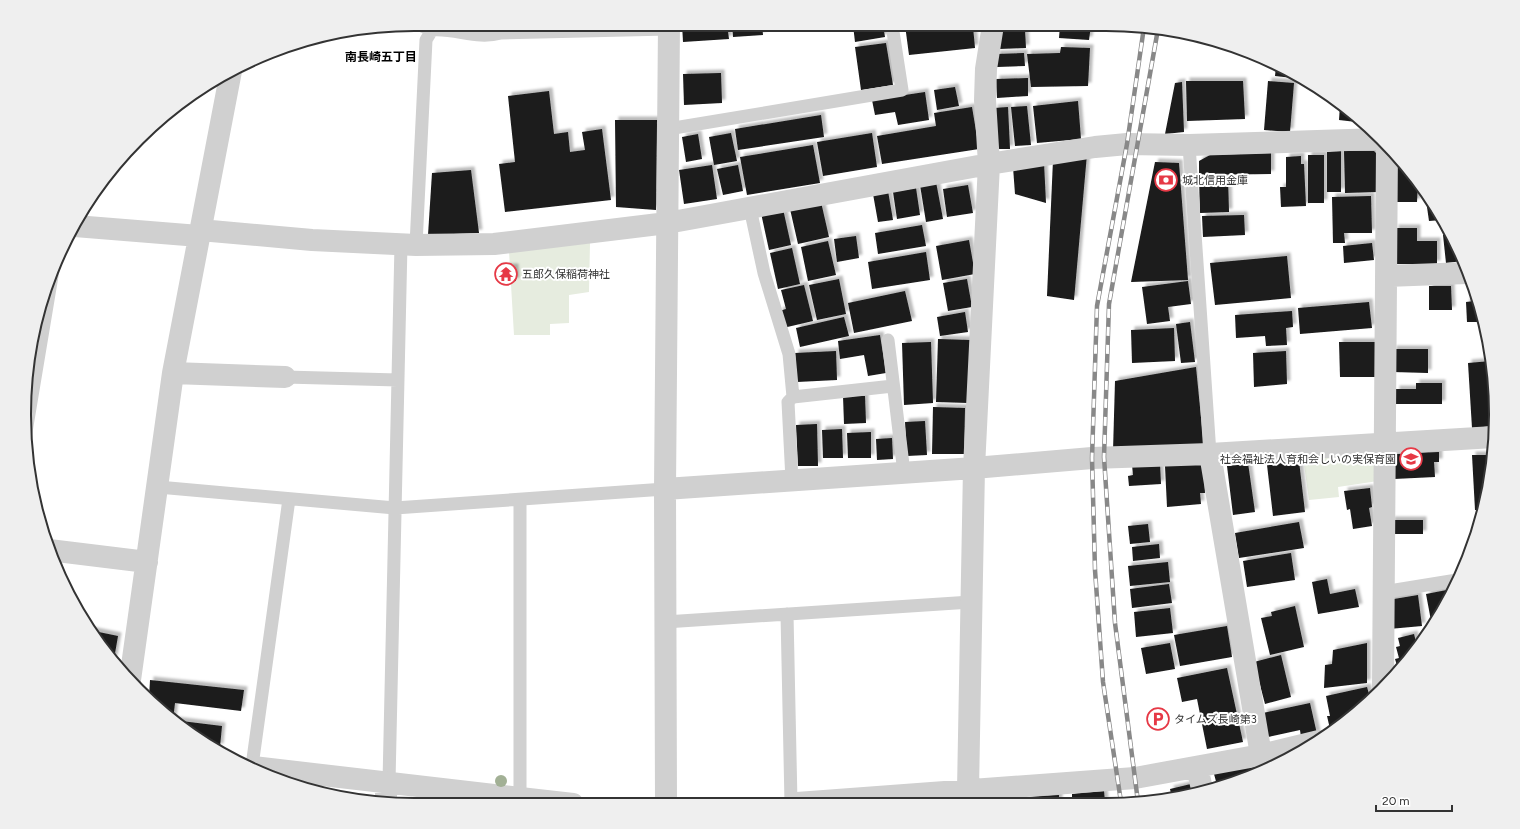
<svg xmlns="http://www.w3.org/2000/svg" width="1520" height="829" font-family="Figtree,'Noto Sans JP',sans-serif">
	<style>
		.green { fill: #e6ecdf }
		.building { fill: #1a1a1a; filter: url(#shadow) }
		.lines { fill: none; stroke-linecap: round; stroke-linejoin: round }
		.service { stroke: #d0d0d0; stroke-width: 13 }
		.minor { stroke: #d0d0d0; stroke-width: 22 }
		.rail-casing { stroke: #888; stroke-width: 4.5 }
		.rail { stroke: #fff; stroke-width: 3; stroke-dasharray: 9; stroke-linecap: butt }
		.tree { fill: #a2b095 }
		.labels { text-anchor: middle; stroke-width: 4; stroke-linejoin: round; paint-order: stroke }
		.poi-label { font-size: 11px; fill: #333; stroke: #fff; text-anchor: start }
		.neighbourhood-label { font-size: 12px; font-weight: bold; fill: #000; stroke: #fff }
		.rim { fill: none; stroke: #333; stroke-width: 2 }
	</style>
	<defs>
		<filter id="shadow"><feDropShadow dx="3.5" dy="-3.5" stdDeviation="1" flood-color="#0004"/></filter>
	</defs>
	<rect width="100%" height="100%" fill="#fff"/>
	<!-- green -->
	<path class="green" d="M590,243l-1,49 -20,3v28l-19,1v11h-36l-5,-84z
		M1374,451l4,30 -40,6 1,10 -30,3 -6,-43z"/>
	<!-- building -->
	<path class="building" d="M682,24h45l2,15 -46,3z
		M732,24h30l1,11 -30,2z
		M806,24h33v2l-33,2z
		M853,25h30l2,12 -30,5z
		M905,25h81l-1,2h-12l2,21 -66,7z
		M1060,25h31l-2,15 -30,-2z
		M1025,30l1,18 -27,1 -1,-18z
		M886,43l7,42 -32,5 -6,-43z
		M1061,47l29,1 -2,38 -57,1 -4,-33 33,-1z
		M1024,53l1,13 -28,1 -1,-13z
		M1276,66l25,10 1,3 -27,-3z
		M721,73l1,30 -38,2 -1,-31z
		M1028,78v18l-31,2 -1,-19z
		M1186,81h57l2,38 -58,2z
		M1268,81l26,2 -4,49 -26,-2z
		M1182,82l2,50 -19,2 10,-51z
		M955,87l4,19 -22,4 -3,-20z
		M549,91l5,43 14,-2 2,20 15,-2 -3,-18 20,-3 9,71 -106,12 -6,-48 16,-2 -7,-66z
		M925,92l4,28 -31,5 -3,-13 -20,3 -3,-15z
		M1078,101l3,38 -44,4 -4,-37z
		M1340,105l23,16 2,2 -26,-3z
		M1027,106l4,39 -16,1 -4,-39z
		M972,107l7,42 -97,15 -5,-28 59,-10 -2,-13z
		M1008,107l2,42h-13l-3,-41z
		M821,115l3,22 -86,13 -3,-21z
		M615,120h42l-1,90 -40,-3z
		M731,133l6,28 -23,4 -5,-28z
		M872,133l5,34 -54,9 -6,-34z
		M698,134l4,25 -16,3 -4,-25z
		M813,145l7,38 -73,12 -7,-38z
		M1341,151v41h-14v-40z
		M1344,151h30l3,3 1,38 -33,1z
		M1271,153v21l-72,1v-14l11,-6z
		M1087,154l-13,146 -27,-4 6,-136z
		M1308,155h16v48h-16z
		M1395,155l23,26 -1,21h-22z
		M1301,156v8h3l2,42 -25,1 -1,-20h6v-30z
		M1155,162l24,1 9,117 -57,2z
		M1044,163l2,40 -31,-9 -2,-27z
		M712,165l5,34 -33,5 -5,-34z
		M738,165l5,26 -20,4 -6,-26z
		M471,170l8,63 -51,2 4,-62z
		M1228,178l1,34 -29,1 -1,-34z
		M936,182l7,37 -17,3 -6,-37z
		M968,185l5,28 -26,4 -4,-28z
		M916,188l4,27 -23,4 -4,-27z
		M888,191l5,29 -15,2 -5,-28z
		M1371,196l1,37h-28l1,10h-12l-1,-46z
		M1426,200h4l12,20 -13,1z
		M821,202l8,35 -31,7 -8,-35z
		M783,209l8,36 -22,5 -8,-37z
		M1244,215l1,20 -42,2 -1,-21z
		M922,225l4,21 -48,8 -3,-21z
		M1395,228h22v13h20v23h-41z
		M1451,234l5,8 7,19 -17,2 -3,-28z
		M856,236l3,22 -22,4 -3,-23z
		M969,240l6,34 -33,6 -6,-34z
		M828,241l8,34 -28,6 -7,-34z
		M1372,243l2,17 -30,3 -1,-17z
		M792,248l8,36 -22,5 -8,-36z
		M926,252l4,28 -58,9 -4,-27z
		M1287,256l4,42 -76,7 -5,-42z
		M498,267h17l1,14 -17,1z
		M839,279l7,35 -29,6 -8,-35z
		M967,279l5,28 -24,4 -5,-28z
		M1188,281l3,23 -23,3 2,14 -23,3 -5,-37z
		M804,285l9,36 -30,7 -4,-17 7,-2 -5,-19z
		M1429,286h22l1,24h-23z
		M1474,290l9,23 1,9h-17l-1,-20 8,-1z
		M905,291l7,30 -58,12 -6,-30z
		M1369,302l3,26 -72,6 -2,-26z
		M1292,311l1,16 -7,1 1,17 -21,1 -1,-10 -29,2 -1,-23z
		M965,312l3,20 -28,4 -3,-19z
		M844,317l5,19 -49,11 -4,-19z
		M1190,322l5,40 -14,1 -5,-39z
		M1174,328l1,33 -43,2 -1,-33z
		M880,335l6,38 -18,3 -4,-21 -24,4 -2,-18z
		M938,339l32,1 -2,63 -32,-1z
		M931,342l2,61 -29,2 -2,-62z
		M1339,342h36v35h-35z
		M1393,349h35v24l-35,-1z
		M836,351l1,29 -40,2 -2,-29z
		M1286,351l1,33 -33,3 -1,-34z
		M1491,361l4,28 -1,37 -22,2 -4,-65z
		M1196,367l8,81 -91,3 2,-70z
		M1416,383h26v21h-46v-15h20z
		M843,396h22l1,27 -22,1z
		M933,407l32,1 -1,46h-32z
		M925,421l2,34 -20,1 -2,-34z
		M817,424l1,42h-20l-2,-41z
		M842,429l1,29h-20l-1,-28z
		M871,432v26h-23l-1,-25z
		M892,438l1,21 -16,1 -1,-21z
		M1439,452v10h-5l1,15 -41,2 -1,-25z
		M1472,455h21v10l-11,45h-7z
		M1299,461l6,51 -32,4 -6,-51z
		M1203,463l2,30h-5l1,11 -34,3 -2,-41z
		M1248,463l7,49 -22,3 -6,-49z
		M1160,464l1,20 -32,2 -1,-10 5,-1 -1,-10z
		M1370,488l2,19 -3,1 3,18 -19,3 -3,-20 -3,1 -3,-19z
		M1481,515l-3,12 -1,-11z
		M1391,520h32v14h-32z
		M1299,522l5,26 -65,10 -4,-25z
		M1148,524l2,18 -20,2 -2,-18z
		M1159,544l1,14 -27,3 -1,-14z
		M1291,553l4,27 -48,7 -4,-26z
		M1168,562l2,20 -40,4 -2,-20z
		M1327,579l3,15 25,-5 4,18 -41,7 -6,-32z
		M1169,584l3,19 -40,5 -2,-19z
		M1452,589l-8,21 -12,16 -6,-32z
		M1418,595l4,31 -33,3 -1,-29z
		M1295,606l9,41 -34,8 -9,-37 11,-2 -1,-4z
		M1170,608l3,25 -37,4 -2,-25z
		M1227,626l5,31 -52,9 -6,-31z
		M89,630l29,6 -4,23 -4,-1z
		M1414,634l3,12 -18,26 -4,-13 4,-1 -3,-11 4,-1 -2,-8z
		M1170,643l5,26 -29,5 -5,-26z
		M1367,643v40l-43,5 1,-23 7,-1 1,-14z
		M1281,655l10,42 -26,7 -11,-42z
		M1227,668l16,74 -36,7 -10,-50 -15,3 -5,-24z
		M150,680l94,10 -3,21 -66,-8 -2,17 49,6 -2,21 -11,-1 -32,-22 -28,-26z
		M1367,687l3,11 -35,30 -5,1 -3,-13h3l-4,-20z
		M1310,703l7,31 -16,3 -1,-7 -32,7 -5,-24z
		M1260,764l2,8 -7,3 -38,10 -3,-11z
		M1195,783l2,8 -25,7 -2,-9z
		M1104,791l1,11h-33v-8z
		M1059,795v7h-30v-5z
		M982,798l1,4h-23z
		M1020,799v3h-24v-2z"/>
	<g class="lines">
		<!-- service -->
		<path class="service" d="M417,24l15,6
			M668,129l234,-39 -10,-65
			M1189,145l21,309
			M750,208l14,65 25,81 4,43 100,-11
			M416,245l10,-205 6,-10c25,-2 44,10 69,3l168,-4
			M888,340l16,133
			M285,377l113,3
			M25,438l29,-174
			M792,480l-4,-78 5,-5
			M158,487l237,21 270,-19
			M520,500v298
			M1383,592l74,-12
			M787,614l4,189
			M665,622l306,-20
			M252,766l37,-267
			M389,782l12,-538"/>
		<!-- minor -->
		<path class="minor" d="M75,226l124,10
			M200,230l112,10 104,5 78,-1 173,-21 322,-59 106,-17 32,-3 62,1 191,-6
			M1386,276l81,-3
			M173,373l112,4
			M1210,454l51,301
			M665,489l309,-21 118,-10 118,-4 284,-17
			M49,550l98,12
			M130,680l43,-307 58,-302
			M1383,686l4,-539
			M253,767l320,37
			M1197,767l5,22
			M386,782v22
			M968,790l6,-322 15,-304 -4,-64 1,-31 7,-44
			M666,803l-1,-314 4,-465
			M797,803l338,-25 126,-23 58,-14"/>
		<!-- rail casing -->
		<g class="rail-casing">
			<path id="rail" d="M1121,802l-18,-120 -8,-112 -3,-112 5,-152 30,-162 17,-117
				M1138,802l-23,-179 -11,-166 5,-153 49,-275"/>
		</g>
		<!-- rail -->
		<use href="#rail" class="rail"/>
	</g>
	<!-- trees -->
	<circle class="tree" cx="501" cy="781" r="6"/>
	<!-- icons -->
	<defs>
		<g id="bank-ring" transform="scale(1.15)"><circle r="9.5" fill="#fff" stroke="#e63946" stroke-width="1.5"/><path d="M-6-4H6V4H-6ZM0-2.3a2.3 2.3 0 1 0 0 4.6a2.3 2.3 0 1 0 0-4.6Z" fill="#e63946"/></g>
		<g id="temple-ring" transform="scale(1.15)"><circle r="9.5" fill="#fff" stroke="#e63946" stroke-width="1.5"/><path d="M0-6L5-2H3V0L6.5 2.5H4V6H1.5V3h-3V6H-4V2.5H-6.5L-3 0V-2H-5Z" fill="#e63946"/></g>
		<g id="school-ring" transform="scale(1.15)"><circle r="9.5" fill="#fff" stroke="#e63946" stroke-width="1.5"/><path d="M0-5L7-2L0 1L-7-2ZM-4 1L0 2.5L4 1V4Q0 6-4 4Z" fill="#e63946"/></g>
		<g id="parking-ring" transform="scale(1.15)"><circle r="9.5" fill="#fff" stroke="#e63946" stroke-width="1.5"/><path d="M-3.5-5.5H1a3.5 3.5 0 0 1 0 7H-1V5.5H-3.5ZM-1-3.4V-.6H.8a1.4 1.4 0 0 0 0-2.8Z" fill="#e63946"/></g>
	</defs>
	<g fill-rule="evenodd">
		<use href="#bank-ring" x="1166" y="180"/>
		<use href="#temple-ring" x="506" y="274"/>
		<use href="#school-ring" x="1411" y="459"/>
		<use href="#parking-ring" x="1158" y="719"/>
	</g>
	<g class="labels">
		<!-- poi labels -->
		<g class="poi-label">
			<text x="1182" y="184">城北信用金庫</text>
			<text x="522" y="278">五郎久保稲荷神社</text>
			<text x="1396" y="463" text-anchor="end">社会福祉法人育和会しいの実保育園</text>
			<text x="1174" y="723">タイムズ長崎第3</text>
		</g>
		<!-- neighbourhood labels -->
		<g class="neighbourhood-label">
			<text x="381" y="61">南長崎五丁目</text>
		</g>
	</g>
	<!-- crop -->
	<path d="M0 0H1520V829H0ZM414 31H1106A383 383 0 0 1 1489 414V415A383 383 0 0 1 1106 798H414A383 383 0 0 1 31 415V414A383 383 0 0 1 414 31Z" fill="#efefef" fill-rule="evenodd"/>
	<path class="rim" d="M414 31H1106A383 383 0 0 1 1489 414V415A383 383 0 0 1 1106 798H414A383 383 0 0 1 31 415V414A383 383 0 0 1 414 31Z"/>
	<!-- scale -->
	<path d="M1376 805v6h76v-6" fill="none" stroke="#333333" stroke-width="2"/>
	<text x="1382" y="805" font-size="12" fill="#333333" stroke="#ffffff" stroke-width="3" paint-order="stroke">20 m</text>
</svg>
